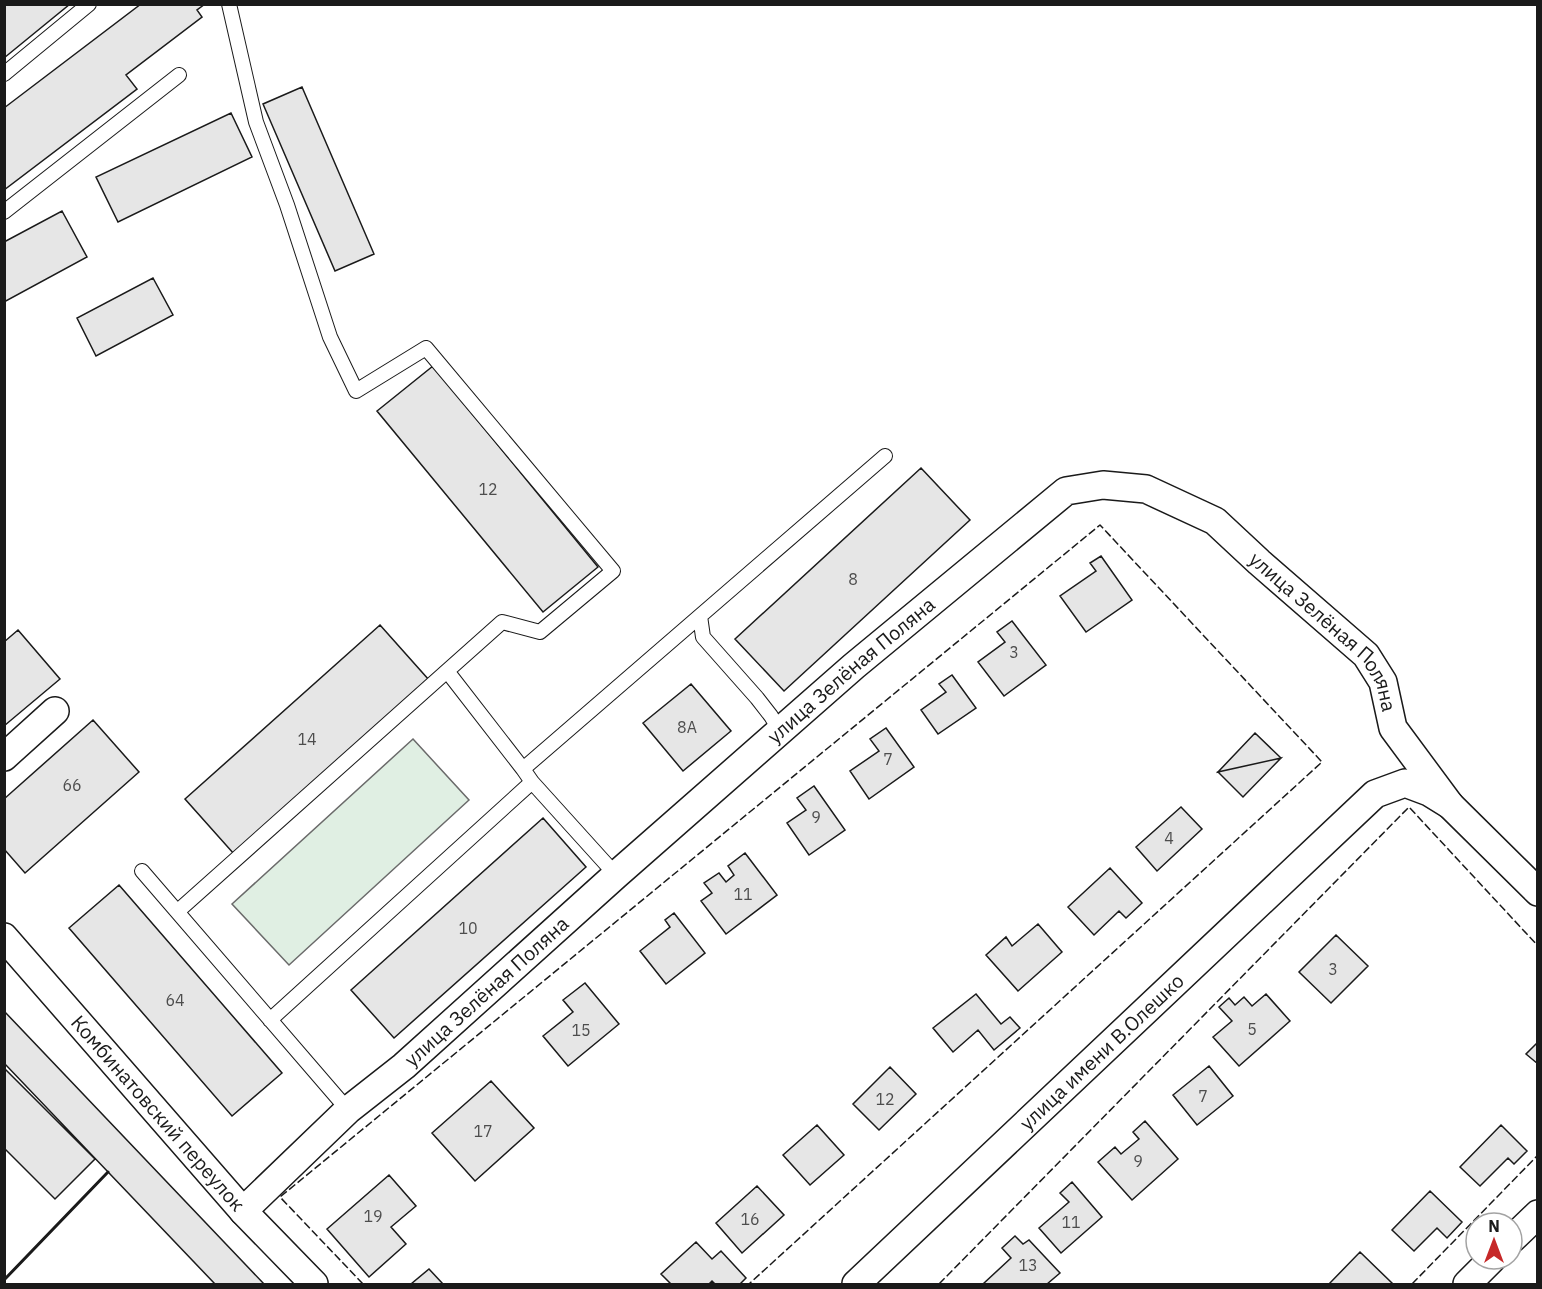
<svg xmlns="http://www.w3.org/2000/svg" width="1542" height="1289" font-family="'IBM Plex Sans',sans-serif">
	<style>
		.green { fill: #e0efe3; stroke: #6a6a6a; stroke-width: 1.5 }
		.building { fill: #e6e6e6; stroke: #1a1a1a; stroke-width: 1.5 }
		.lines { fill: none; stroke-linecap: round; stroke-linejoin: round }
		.service-casing { stroke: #1a1a1a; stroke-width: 16 }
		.minor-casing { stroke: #1a1a1a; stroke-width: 30 }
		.service { stroke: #fff; stroke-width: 14 }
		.minor { stroke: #fff; stroke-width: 27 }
		.fence { stroke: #1a1a1a; stroke-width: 1.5; stroke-dasharray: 8 3; stroke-linecap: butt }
		.wall { stroke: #1a1a1a; stroke-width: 3 }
		.labels { text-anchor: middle; stroke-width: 4.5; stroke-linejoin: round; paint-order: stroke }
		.number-label { font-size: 16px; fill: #4d4d4d }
		.street-label { font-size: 20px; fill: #1a1a1a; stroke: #fff }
	</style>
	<rect width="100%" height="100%" fill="#fff"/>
	<!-- green -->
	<path class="green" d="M413,739l56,61 -180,165 -57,-61z"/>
	<!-- building -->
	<path class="building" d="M4,4h66l-66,54z
		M141,4h64l-8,6 5,7 -76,58 11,14 -133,101v-82z
		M302,87l72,167 -39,17 -72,-167z
		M231,113l21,44 -134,65 -22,-45z
		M62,211l25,46 -83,45v-60z
		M153,278l20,37 -77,41 -19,-38z
		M433,366l165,201 -55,45 -166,-201z
		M921,468l49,52 -186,171 -49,-52z
		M1101,556l31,44 -46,32 -26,-36 36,-25 -6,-8z
		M1012,621l34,44 -42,31 -26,-34 27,-20 -8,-10z
		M380,625l49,55 -195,174 -49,-55z
		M18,630l42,49 -56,47v-84z
		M952,675l24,33 -38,26 -17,-24 25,-18 -7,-8z
		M691,684l40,47 -48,40 -40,-48z
		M93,720l46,52 -114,101 -21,-24v-50z
		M886,728l28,39 -45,32 -19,-28 29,-20 -9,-12z
		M1255,733l26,25 -63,14z
		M1281,758l-38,39 -25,-25z
		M814,786l31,44 -36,25 -22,-32 19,-13 -9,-12z
		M1181,807l21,22 -45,42 -21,-24z
		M543,818l43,49 -192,171 -43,-48z
		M745,853l32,42 -51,39 -25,-33 11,-8 -8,-10 15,-10 7,9 8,-7 -6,-9z
		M1110,868l32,35 -16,15 -7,-7 -25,24 -26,-28z
		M119,885l163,188 -50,43 -163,-188z
		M674,913l31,40 -39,31 -26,-33 30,-24 -5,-7z
		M1038,924l24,28 -44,39 -32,-36 20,-18 6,9z
		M1336,935l32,31 -37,37 -32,-31z
		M585,983l34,41 -51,42 -25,-30 30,-24 -10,-12z
		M976,994l25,30 9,-7 10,11 -26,22 -16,-20 -25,22 -20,-24z
		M1266,994l24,27 -51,45 -26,-29 19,-16 -13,-14 10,-9 6,7 9,-8 8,9z
		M4,1011l260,273h-49l-211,-221z
		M1538,1042v22l-12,-10z
		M1209,1066l24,30 -36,29 -24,-30z
		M890,1067l26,27 -37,36 -26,-26z
		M4,1068l91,91 -40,40 -51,-51z
		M491,1081l43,47 -59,53 -43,-48z
		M1145,1121l33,38 -46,41 -34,-38 17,-15 6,7 18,-15 -6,-7z
		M817,1125l27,30 -34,30 -27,-30z
		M1501,1125l26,26 -13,13 -6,-6 -28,28 -20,-19z
		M389,1175l27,31 -25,21 15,17 -37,33 -42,-48z
		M1072,1182l30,35 -41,36 -22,-25 30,-26 -9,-9z
		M757,1186l27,29 -42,38 -26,-30z
		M1430,1191l32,31 -15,16 -10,-10 -23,23 -22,-21z
		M1015,1236l8,8 6,-4 31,33 -13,11h-64l28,-26 -9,-10z
		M696,1242l16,17 9,-8 25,27 -6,6h-25l-3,-3 -3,3h-38l-10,-10z
		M1360,1252l33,32h-64z
		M429,1269l14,15h-32z"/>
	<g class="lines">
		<!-- service casing -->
		<g class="service-casing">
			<path id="service" d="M229,4l27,118 31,83 43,132 26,54 70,-43 187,223 -73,61 -38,-10 -55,49 76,98 9,13 84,93
				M4,74l85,-70
				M4,212l175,-137
				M700,616l3,21 54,61 14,18 9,15
				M523,769l362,-313
				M142,871l206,239
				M178,911l269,-240
				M270,1020l262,-238"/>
		</g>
		<!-- minor casing -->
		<g class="minor-casing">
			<g id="minor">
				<path d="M4,757l51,-46"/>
				<path id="s1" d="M4,937l239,274 71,73"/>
				<path id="s2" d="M243,1211l105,-101 56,-44 212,-191 238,-209 212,-175 37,-6 43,4 69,32 44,41 107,93 17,27 10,46 57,77"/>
				<path d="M1512,1239l26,-25"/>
				<path id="s3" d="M856,1284l519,-490 30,-11 24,9 21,13 88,87"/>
				<path d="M1467,1284l25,-25"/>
			</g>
		</g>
		<!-- service -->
		<use href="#service" class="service"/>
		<!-- minor -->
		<use href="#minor" class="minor"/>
		<!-- fence -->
		<path class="fence" d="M363,1284l-83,-87 820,-672 222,237 -573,522
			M939,1284l470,-477 129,139
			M1412,1284l126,-129"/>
		<!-- wall -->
		<path class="wall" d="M4,1280l104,-108"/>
	</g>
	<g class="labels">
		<!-- number labels -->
		<g class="number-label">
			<text x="488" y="495">12</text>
			<text x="853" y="585">8</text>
			<text x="1014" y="658">3</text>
			<text x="687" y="733">8А</text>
			<text x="307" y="745">14</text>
			<text x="888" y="765">7</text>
			<text x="72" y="791">66</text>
			<text x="816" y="823">9</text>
			<text x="1169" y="844">4</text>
			<text x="743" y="900">11</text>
			<text x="468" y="934">10</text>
			<text x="1333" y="975">3</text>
			<text x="175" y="1006">64</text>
			<text x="1252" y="1035">5</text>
			<text x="581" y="1036">15</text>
			<text x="1203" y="1102">7</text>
			<text x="885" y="1105">12</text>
			<text x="483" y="1137">17</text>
			<text x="1138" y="1167">9</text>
			<text x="373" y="1222">19</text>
			<text x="750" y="1225">16</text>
			<text x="1071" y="1228">11</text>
			<text x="1028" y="1271">13</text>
		</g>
		<!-- street labels -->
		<g class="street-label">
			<text dy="7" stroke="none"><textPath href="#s2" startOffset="1408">улица Зелёная Поляна</textPath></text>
			<text dy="7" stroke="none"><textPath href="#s2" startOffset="814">улица Зелёная Поляна</textPath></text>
			<text dy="7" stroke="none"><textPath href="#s2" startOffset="328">улица Зелёная Поляна</textPath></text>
			<text dy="7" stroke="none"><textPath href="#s3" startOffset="338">улица имени В.Олешко</textPath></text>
			<text dy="7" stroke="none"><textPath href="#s1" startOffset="234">Комбинатовский переулок</textPath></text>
		</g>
	</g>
	<!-- border -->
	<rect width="1542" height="1289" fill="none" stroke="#1a1a1a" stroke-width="12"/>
	<!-- north arrow -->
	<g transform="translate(1494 1241)"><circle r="28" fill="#ffffff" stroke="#a3a3a3" stroke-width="1.5"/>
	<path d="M0-4.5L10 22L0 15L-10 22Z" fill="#c62828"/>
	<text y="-9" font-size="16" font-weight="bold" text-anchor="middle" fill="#1a1a1a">N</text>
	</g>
</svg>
